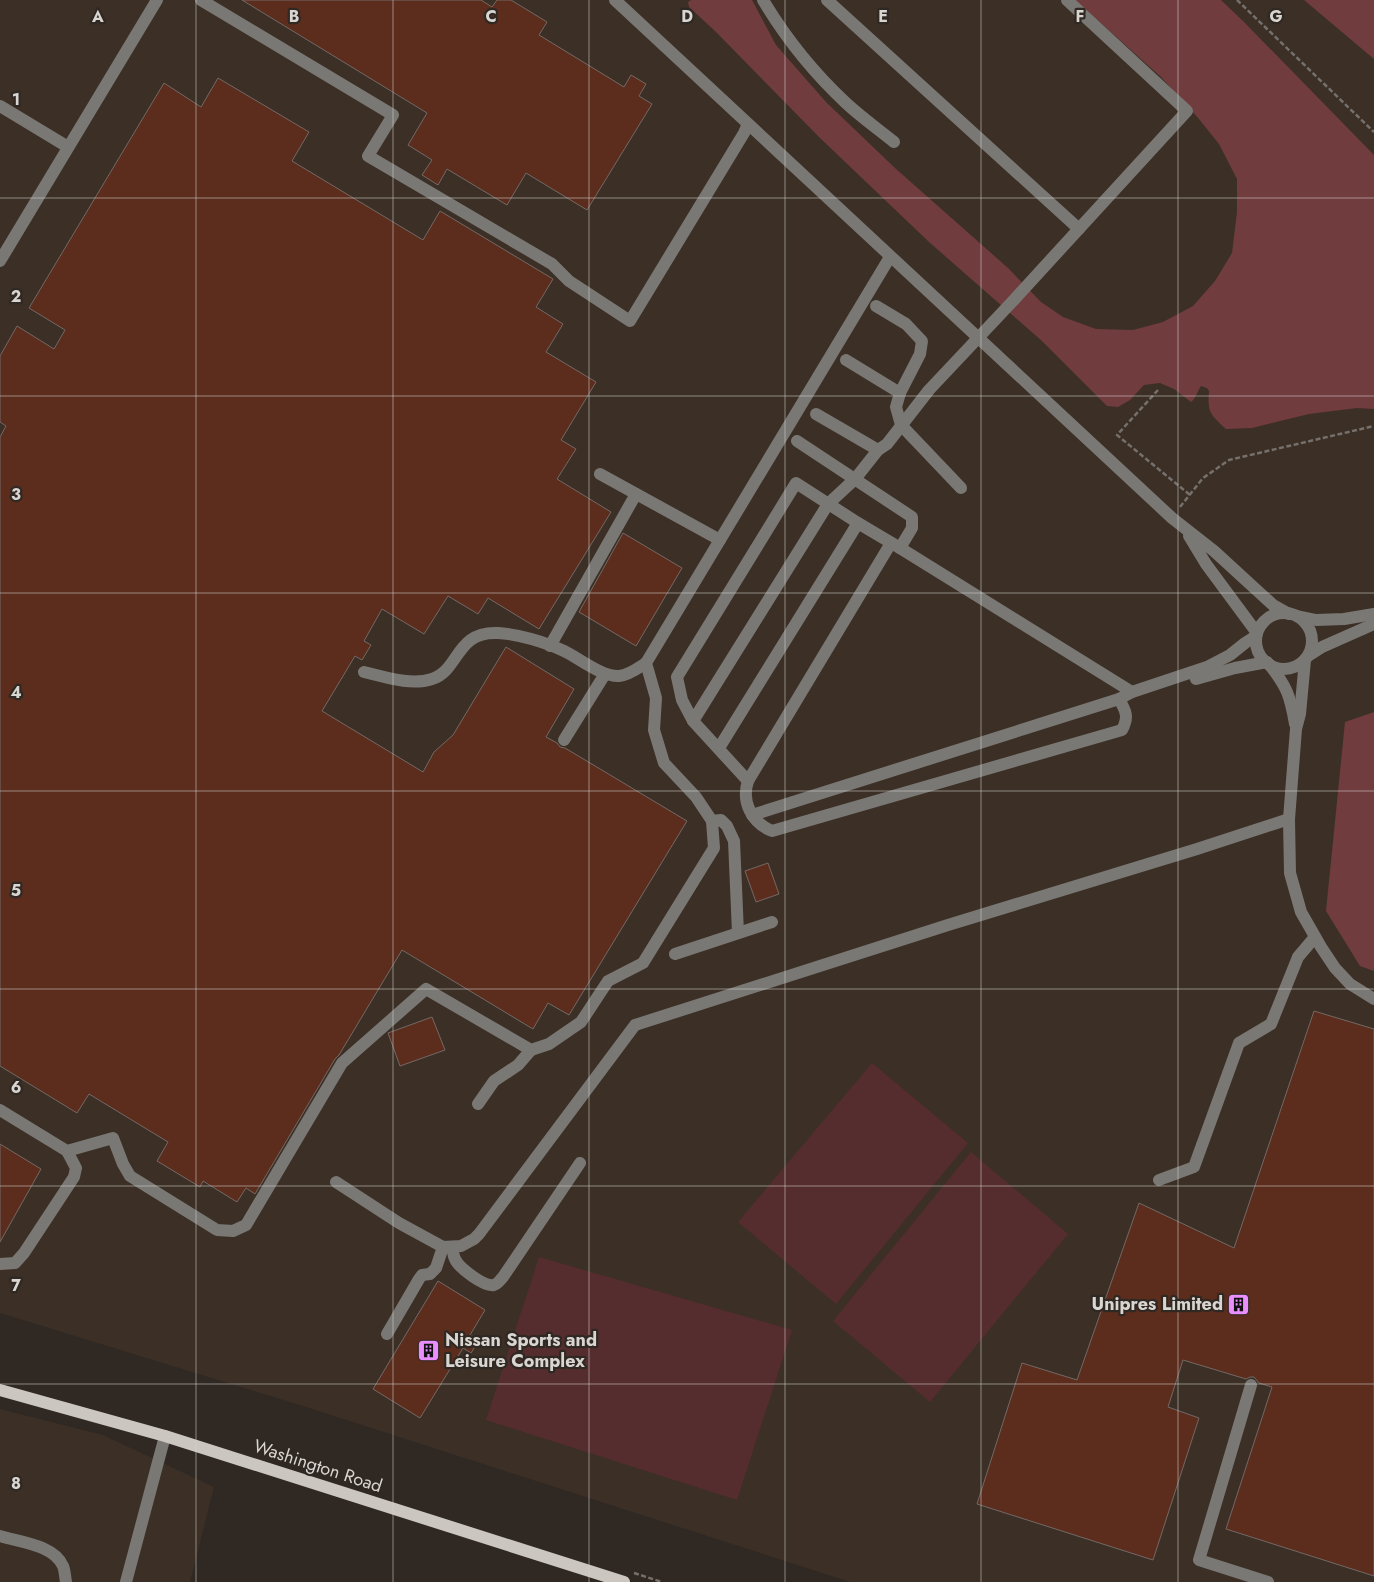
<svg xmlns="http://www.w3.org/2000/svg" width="1374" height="1582" font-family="Jost,sans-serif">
<rect width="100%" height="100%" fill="#2f2823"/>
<g fill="#3b2f26">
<polygon points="0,0 1374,0 1374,1582 850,1582 306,1407 0,1313"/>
<polygon points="0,1409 103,1435 214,1487 190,1582 0,1582"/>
</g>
<g fill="#562d2e">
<polygon points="872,1063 968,1143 836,1304 738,1222"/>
<polygon points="971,1152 1068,1234 930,1402 833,1321"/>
<polygon points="539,1257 792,1330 737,1500 486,1420"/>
</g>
<g fill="#713c3e">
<path d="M691,0H752L776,45L826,102L895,168L1008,268L1041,302L1063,317L1096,329L1133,330L1163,322L1193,306L1215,281L1232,253L1237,212V179L1219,144L1199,119L1161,77L1075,0H1221L1243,21L1374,155V409L1357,408L1309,414L1252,428L1226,429C1211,415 1207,413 1209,391L1207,388L1201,386C1197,392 1196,398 1191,402L1174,389L1160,383L1144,385L1130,400L1118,407L1107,406L1042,341L929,242L820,138L715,31L689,7L688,2Z"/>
<polygon points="1304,0 1374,0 1374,59"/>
<polygon points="1374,712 1374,971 1360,966 1326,911 1345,722"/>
</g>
<g fill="#5c2d1d" stroke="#736966">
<polygon points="242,0 481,0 492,7 497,0 511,0 547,22 539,35 624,87 631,75 646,84 639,96 652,104 587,210 526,173 507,205 447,169 438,185 422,175 432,160 408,145 427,113"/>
<polygon points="218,78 309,132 292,161 423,240 440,211 553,279 536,307 563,324 546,352 596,382 561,440 576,449 557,479 611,512 539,629 488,598 478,614 448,596 424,634 382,609 364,641 371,645 362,660 355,656 322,711 423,772 434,752 453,735 506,647 574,689 546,737 557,743 560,747 565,748 687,821 569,1015 548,1003 533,1029 402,950 339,1055 335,1059 255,1194 246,1188 237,1202 203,1181 200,1187 157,1161 168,1142 89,1094 77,1113 0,1066 0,437 6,426 0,422 0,356 17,326 54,349 65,330 29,308 164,83 201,107"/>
<polygon points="623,533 682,568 636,646 579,612"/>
<polygon points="768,863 779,894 756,902 745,871"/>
<polygon points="1314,1011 1374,1029 1374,1576 1226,1529 1272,1387 1259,1383 1254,1377 1250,1377 1246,1379 1183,1360 1168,1407 1199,1418 1153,1560 977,1504 1022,1363 1077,1380 1139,1203 1234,1248"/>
<polygon points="432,1017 445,1050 400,1066 388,1033"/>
<polygon points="0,1144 41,1169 0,1242"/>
<polygon points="438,1281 485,1310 470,1335 479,1340 471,1353 463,1348 420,1418 373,1389"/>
</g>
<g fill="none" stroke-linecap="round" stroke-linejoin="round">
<g stroke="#76706c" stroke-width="2.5" stroke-dasharray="5 2.5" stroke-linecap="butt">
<polyline points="1237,0 1374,132"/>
<polyline points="1158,390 1117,435 1190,495"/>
<polyline points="1180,507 1203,478 1229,460 1374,426"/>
<polyline points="634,1573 662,1582"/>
</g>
<g stroke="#7a7874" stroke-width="12">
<polyline points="201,0 393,115 368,156 552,264 569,281 630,321 744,133 748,124"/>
<polyline points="615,0 1172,518 1214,551 1273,605 1289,614"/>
<path d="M763,0C785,37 814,73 846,103C861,117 878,129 894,142"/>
<polyline points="827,0 1079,229"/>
<polyline points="0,106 68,147"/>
<polyline points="0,261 157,0"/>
<polyline points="876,306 906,324 922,341 920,354 900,393 896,407 901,425 961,488"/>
<polyline points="846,360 900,393"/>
<polyline points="816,414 878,450"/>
<polyline points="797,441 912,517 912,528 900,548"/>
<polyline points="600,474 720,540"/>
<polyline points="1189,536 1206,564 1257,633"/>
<path d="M891,543L748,781C741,802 752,823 772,831L1122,730C1129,717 1126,711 1119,699"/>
<circle cx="1284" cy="641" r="28"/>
<polyline points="1297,616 1316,620 1344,619 1374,614"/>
<polyline points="550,646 636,494"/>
<polyline points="1308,656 1322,647 1374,624"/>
<polyline points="1305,660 1300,714 1296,729 1289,819 1290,873 1301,912 1321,947 1335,968 1350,984 1374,999"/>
<path d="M1269,664C1287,687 1290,695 1295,724"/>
<path d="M364,672C385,677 411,686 432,679C460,670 455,631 498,633C518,634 545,642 564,651C579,658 602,677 619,676C629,675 638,668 646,663"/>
<polyline points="1196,679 1235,668 1267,662"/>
<polyline points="693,721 828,504 855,479 878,450 887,444 929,390 1011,303 1187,111 1067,0"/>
<polyline points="564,740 605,674"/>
<polyline points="719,748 858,523"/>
<polyline points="748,781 693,721 682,700 677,677 796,483 858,523 900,548 1132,692"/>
<polyline points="752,815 1119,699 1132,692 1207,667 1230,655 1245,643 1256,636"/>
<polyline points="712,821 721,820 727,826 734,841 738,933"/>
<polyline points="675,954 772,922"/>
<polyline points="478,1104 494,1081 518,1065 531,1050"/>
<polyline points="0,1110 67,1151 113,1138 123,1164 130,1176 217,1230 233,1231 246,1225 342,1063 426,989 531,1050 549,1044 581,1022 608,981 643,963 714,848 712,821 696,797 664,763 654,730 656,698 646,663 890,257"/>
<polyline points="1159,1180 1194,1167 1239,1043 1271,1024 1298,957 1315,937"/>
<polyline points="336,1182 399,1223 443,1247 461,1246 474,1239 479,1234 635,1025 948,925 1197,849 1289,819"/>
<path d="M452,1247C453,1251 453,1255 455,1259C459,1268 484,1287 494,1285C498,1284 500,1280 503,1277L580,1163"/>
<polyline points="0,1264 15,1263 24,1253 74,1177 76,1168 67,1151"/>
<polyline points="387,1334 419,1279 422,1275 430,1274 436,1268 443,1247"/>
<polyline points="1251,1385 1199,1560 1268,1582"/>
<path d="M0,1536C20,1542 54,1545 63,1566C65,1571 65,1577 66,1582"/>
<polyline points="126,1582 165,1436"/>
</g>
<polyline stroke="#cbc6bf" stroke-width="12" points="0,1390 165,1436 624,1582"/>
</g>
<path fill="none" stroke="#d9d5d1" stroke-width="1" stroke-opacity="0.55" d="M196,0V1582M393,0V1582M589,0V1582M785,0V1582M981,0V1582M1178,0V1582M0,198H1374M0,396H1374M0,593H1374M0,791H1374M0,989H1374M0,1186H1374M0,1384H1374"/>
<defs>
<symbol id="building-square" viewBox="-11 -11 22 22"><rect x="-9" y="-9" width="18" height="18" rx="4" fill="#ea8dfd" stroke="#2f2823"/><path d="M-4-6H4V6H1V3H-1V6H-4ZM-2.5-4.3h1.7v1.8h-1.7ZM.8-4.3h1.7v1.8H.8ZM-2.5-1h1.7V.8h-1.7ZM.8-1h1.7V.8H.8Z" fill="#111"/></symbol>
</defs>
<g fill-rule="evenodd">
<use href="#building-square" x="1226" y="1292" width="25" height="25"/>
<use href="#building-square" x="416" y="1338" width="25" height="25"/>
</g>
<g text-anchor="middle" stroke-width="4.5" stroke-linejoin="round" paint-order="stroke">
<g font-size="18" font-weight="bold" fill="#d9d5d1" stroke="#2f2823" text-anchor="end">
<text x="1223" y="1310">Unipres Limited</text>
<text x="445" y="1346" text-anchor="start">Nissan Sports and<tspan x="445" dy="21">Leisure Complex</tspan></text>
</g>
<g font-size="18" fill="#d9d5d1" stroke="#2f2823">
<text transform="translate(318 1466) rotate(18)" y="6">Washington Road</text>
</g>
</g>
<g font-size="16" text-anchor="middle" font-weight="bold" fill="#d9d5d1" stroke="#2f2823" stroke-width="4.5" stroke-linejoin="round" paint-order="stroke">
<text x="98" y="22">A</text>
<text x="294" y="22">B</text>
<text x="491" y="22">C</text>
<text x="687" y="22">D</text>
<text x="883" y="22">E</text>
<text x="1080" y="22">F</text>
<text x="1276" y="22">G</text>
<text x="16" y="105">1</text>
<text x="16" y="302">2</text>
<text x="16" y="500">3</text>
<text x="16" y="698">4</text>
<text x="16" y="896">5</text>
<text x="16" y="1093">6</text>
<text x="16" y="1291">7</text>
<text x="16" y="1489">8</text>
</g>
</svg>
